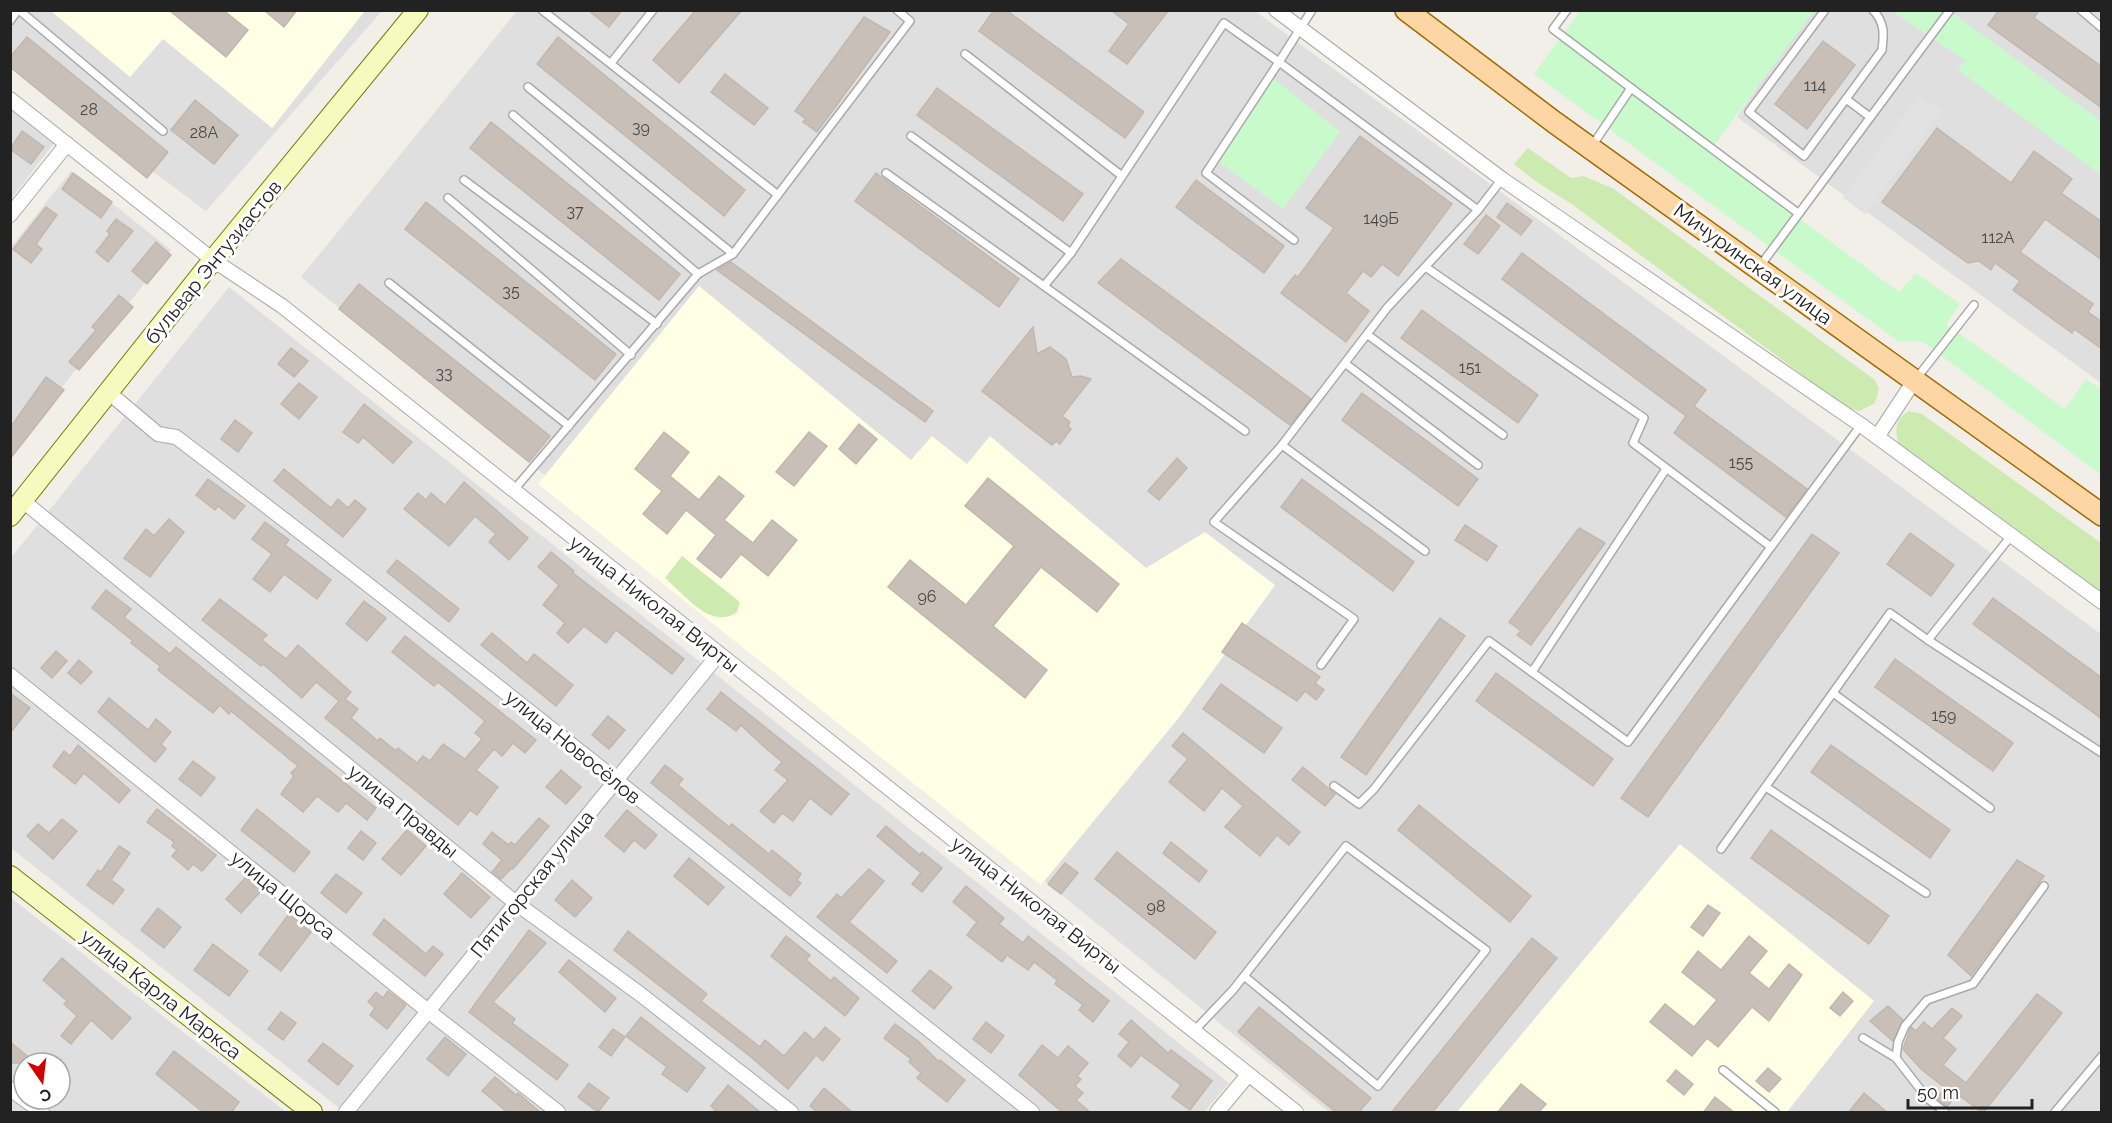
<svg xmlns="http://www.w3.org/2000/svg" width="2112" height="1123" font-family="Raleway,sans-serif">
<rect width="100%" height="100%" fill="#f2efe9"/>
<g fill="#e0dfdf" fill-rule="evenodd">
<polygon points="10,11 382,11 206,211 11,66"/>
<polygon points="517,11 1255,11 2101,634 2101,1112 1329,1112 301,277"/>
<polygon points="1809,11 2101,11 2101,383 1737,117"/>
<polygon points="11,109 54,143 11,199"/>
<polygon points="71,171 171,250 11,451 11,247"/>
<polygon points="229,287 1229,1083 1204,1112 344,1112 11,848 10,559"/>
<path d="M11,898L286,1112H11ZM24,1063H60V1099H24Z"/>
</g>
<g fill="#ffffe5">
<polygon points="51,11 365,11 272,128 163,39 130,77"/>
<polygon points="699,286 911,460 932,436 967,464 990,436 1146,568 1205,532 1275,585 1177,720 1041,885 538,484"/>
<polygon points="1680,844 1874,1001 1787,1112 1457,1112"/>
</g>
<g fill="#cdebb0">
<polygon points="1528,148 1571,178 1584,176 1614,189 1875,380 1879,389 1875,403 1860,411 1847,408 1573,205 1538,183 1514,164"/>
<path d="M1909,411L1922,414L2101,543V592L1900,447C1894,433 1894,419 1909,411Z"/>
<path d="M682,556L740,602L737,612C711,631 684,594 665,578Z"/>
</g>
<g fill="#c8facc">
<polygon points="1580,11 1814,11 1709,152 1899,292 1916,273 1960,304 1946,324 2065,409 2086,379 2101,389 2101,475 1923,342 1898,341 1534,74"/>
<polygon points="1892,11 1950,11 2101,121 2101,175 1958,70 1965,60"/>
<polygon points="1272,77 1340,132 1283,209 1218,161"/>
</g>
<polygon fill="#e2e2e2" points="1920,95 1942,111 1865,214 1843,198"/>
<g fill="#c7bfb8" stroke="#c4b6ab" stroke-width="1.5">
<polygon points="169,10 223,10 248,30 226,57"/>
<polygon points="264,10 297,10 284,27"/>
<polygon points="588,10 622,10 609,27"/>
<polygon points="696,10 742,10 679,83 653,60"/>
<polygon points="994,10 1006,10 1144,112 1125,138 979,31"/>
<polygon points="1111,10 1169,10 1127,64 1109,51 1129,24"/>
<polygon points="1999,10 2039,10 2034,18 2102,67 2102,108 1988,25"/>
<polygon points="864,17 890,32 817,132 803,122 806,119 795,111"/>
<polygon points="27,37 168,152 147,178 10,67 10,57"/>
<polygon points="558,37 745,190 724,216 537,64"/>
<polygon points="1823,41 1855,65 1807,129 1775,104"/>
<polygon points="725,74 768,108 754,125 711,92"/>
<polygon points="937,88 1083,194 1063,221 917,115"/>
<polygon points="195,100 238,135 214,164 171,130"/>
<polygon points="491,122 680,274 659,300 470,148"/>
<polygon points="1937,128 2011,183 2034,151 2072,179 2061,193 2102,222 2102,260 2045,219 2020,252 2093,304 2088,312 2102,322 2102,349 2074,329 2072,333 2013,290 2020,281 1995,263 1991,270 1979,261 1968,263 1882,202"/>
<polygon points="22,131 44,147 31,164 10,149"/>
<polygon points="1360,136 1452,204 1398,276 1382,264 1371,277 1363,271 1346,293 1369,311 1346,342 1281,293 1295,275 1298,277 1334,228 1306,208"/>
<polygon points="73,173 112,202 101,218 62,189"/>
<polygon points="876,173 1019,279 999,307 855,201"/>
<polygon points="1196,180 1284,246 1264,273 1176,207"/>
<polygon points="426,202 616,354 595,380 405,229"/>
<polygon points="1507,203 1532,221 1521,235 1497,217"/>
<polygon points="46,207 57,215 36,244 42,249 31,263 13,249"/>
<polygon points="1486,215 1500,226 1478,254 1464,244"/>
<polygon points="116,219 133,231 108,262 96,252 110,234 107,231"/>
<polygon points="156,242 171,255 147,284 132,271"/>
<polygon points="1522,253 1706,390 1694,406 1807,489 1786,517 1674,433 1686,416 1502,279"/>
<polygon points="1121,259 1311,399 1290,425 1098,283"/>
<polygon points="731,262 933,411 925,422 717,270"/>
<polygon points="359,284 550,436 529,462 339,309"/>
<polygon points="119,295 133,307 79,370 69,362 96,330 92,327"/>
<polygon points="1422,310 1538,395 1518,423 1401,338"/>
<polygon points="1033,327 1037,354 1050,347 1066,359 1072,377 1081,376 1091,379 1062,416 1070,422 1068,426 1071,429 1060,444 1056,441 1052,445 982,391"/>
<polygon points="291,348 308,361 294,377 278,364"/>
<polygon points="46,377 64,390 10,459 10,428"/>
<polygon points="299,383 317,397 299,419 281,404"/>
<polygon points="1362,393 1478,479 1458,506 1342,420"/>
<polygon points="364,404 412,442 393,463 363,437 358,443 343,432"/>
<polygon points="235,420 252,433 238,452 221,439"/>
<polygon points="859,424 877,439 856,464 839,449"/>
<polygon points="664,432 689,452 670,476 699,500 719,476 744,496 724,520 753,543 772,520 797,540 768,576 741,554 721,578 697,559 716,535 686,510 667,534 643,514 662,491 635,469"/>
<polygon points="809,432 827,446 794,486 776,472"/>
<polygon points="1177,458 1187,468 1159,500 1148,491"/>
<polygon points="284,469 331,508 338,499 348,508 355,500 366,509 343,537 274,481"/>
<polygon points="988,478 1119,584 1097,612 1041,567 993,626 1047,670 1025,698 888,587 910,560 966,605 1014,546 965,506"/>
<polygon points="208,479 245,506 234,519 218,506 215,510 196,495"/>
<polygon points="1302,479 1414,562 1393,591 1281,507"/>
<polygon points="464,482 528,538 509,560 489,542 496,534 475,516 449,546 404,509 418,493 426,500 431,493 445,505"/>
<polygon points="169,519 184,532 150,577 124,558 146,529 154,536"/>
<polygon points="265,522 289,540 285,545 331,580 317,599 284,574 270,592 253,579 272,554 252,539"/>
<polygon points="1465,525 1497,546 1487,561 1455,540"/>
<polygon points="1579,528 1605,543 1531,645 1517,635 1521,631 1509,622"/>
<polygon points="1910,533 1954,565 1931,596 1887,564"/>
<polygon points="1812,534 1839,553 1648,817 1621,798"/>
<polygon points="551,552 574,571 573,573 684,659 672,674 616,630 606,643 584,626 568,643 557,633 565,623 543,605 559,585 538,567"/>
<polygon points="397,560 459,609 449,622 387,572"/>
<polygon points="106,590 131,609 124,617 170,654 176,647 376,808 367,820 346,803 338,812 317,796 303,812 281,794 294,776 291,773 298,766 231,711 229,714 220,705 213,713 158,670 160,666 131,643 133,641 92,608"/>
<polygon points="1993,598 2102,678 2102,719 1973,624"/>
<polygon points="220,599 267,635 262,640 286,659 298,645 351,692 345,699 358,709 351,718 378,741 380,738 396,751 398,748 417,763 423,756 430,761 443,744 465,759 482,739 475,733 485,721 438,682 434,686 392,652 405,636 536,740 525,753 513,743 502,756 494,749 476,770 498,787 477,815 470,810 458,825 325,718 339,701 316,682 302,698 263,664 261,666 202,620"/>
<polygon points="364,601 386,618 367,641 346,624"/>
<polygon points="1440,618 1465,636 1366,775 1341,757"/>
<polygon points="1242,623 1320,677 1315,683 1324,690 1316,700 1305,691 1297,701 1222,652"/>
<polygon points="492,633 527,663 534,654 573,685 556,706 481,645"/>
<polygon points="56,651 67,661 52,678 41,668"/>
<polygon points="1895,659 2013,743 1993,771 1875,687"/>
<polygon points="79,660 92,672 81,684 68,673"/>
<polygon points="1496,673 1613,759 1593,786 1476,701"/>
<polygon points="1221,684 1282,728 1264,753 1203,709"/>
<polygon points="721,692 849,794 831,815 810,798 793,821 782,813 774,823 760,811 788,780 775,770 782,762 761,744 741,725 736,731 707,709"/>
<polygon points="10,693 30,708 10,733"/>
<polygon points="109,698 148,730 156,719 171,732 161,744 166,749 155,762 98,712"/>
<polygon points="608,716 625,730 609,749 592,735"/>
<polygon points="1183,733 1300,832 1289,845 1277,835 1260,856 1225,827 1243,806 1222,788 1204,811 1169,782 1188,759 1172,746"/>
<polygon points="78,745 130,790 119,803 84,773 75,784 53,766 64,751 70,756"/>
<polygon points="1831,745 1950,830 1930,858 1811,772"/>
<polygon points="193,761 215,778 201,796 179,779"/>
<polygon points="665,765 683,779 678,785 729,827 732,824 769,854 772,850 801,874 797,880 801,883 790,896 651,783"/>
<polygon points="1303,767 1335,794 1325,806 1292,780"/>
<polygon points="561,770 581,787 566,804 546,787"/>
<polygon points="1419,805 1531,896 1510,922 1398,830"/>
<polygon points="157,809 216,855 202,871 193,864 188,870 172,856 177,850 172,846 174,842 147,822"/>
<polygon points="257,809 310,852 294,872 241,830"/>
<polygon points="627,810 657,835 645,849 634,840 624,852 605,836"/>
<polygon points="539,818 549,826 513,869 512,868 501,879 492,872 502,860 483,844 492,832 509,845 511,842 515,845"/>
<polygon points="62,819 77,831 53,859 27,836 38,824 49,833"/>
<polygon points="886,826 920,855 922,852 942,868 922,892 912,884 921,873 877,836"/>
<polygon points="407,830 426,846 401,875 382,859"/>
<polygon points="1771,830 1889,916 1869,944 1751,858"/>
<polygon points="361,831 376,843 363,860 348,848"/>
<polygon points="1171,842 1207,871 1199,882 1163,853"/>
<polygon points="119,846 130,853 111,880 124,890 113,904 87,885 98,870 101,872"/>
<polygon points="1117,852 1216,932 1195,959 1095,879"/>
<polygon points="689,858 724,887 708,905 674,876"/>
<polygon points="2017,860 2044,876 1971,976 1948,955"/>
<polygon points="1065,863 1078,873 1061,894 1048,884"/>
<polygon points="869,869 884,881 849,922 897,961 887,973 817,917 837,894 841,898"/>
<polygon points="462,873 490,897 471,918 444,894"/>
<polygon points="336,874 362,893 346,913 321,893"/>
<polygon points="246,877 261,891 241,913 226,899"/>
<polygon points="572,880 592,898 575,917 555,900"/>
<polygon points="966,886 1004,918 999,924 1023,943 1028,936 1109,1001 1093,1022 1079,1010 1083,1005 1055,984 1057,980 1034,962 1028,970 1007,955 1002,962 967,935 977,922 953,902"/>
<polygon points="1708,905 1720,913 1703,936 1691,927"/>
<polygon points="158,908 181,927 164,948 141,930"/>
<polygon points="289,914 311,932 281,971 259,954"/>
<polygon points="384,919 426,954 433,946 443,954 425,976 373,934"/>
<polygon points="529,930 546,943 493,1002 515,1019 512,1023 568,1065 557,1080 469,1012"/>
<polygon points="628,931 707,994 701,1001 760,1047 765,1040 784,1056 805,1032 814,1040 825,1027 840,1039 823,1061 816,1055 788,1089 751,1057 614,950"/>
<polygon points="786,936 810,955 806,960 831,981 834,977 859,998 845,1016 771,956"/>
<polygon points="1749,936 1767,951 1749,973 1769,989 1789,964 1802,975 1769,1021 1752,1007 1718,1047 1707,1038 1692,1056 1650,1022 1665,1004 1694,1027 1717,1000 1682,972 1698,951 1721,970"/>
<polygon points="1532,938 1557,958 1432,1113 1391,1113"/>
<polygon points="213,944 248,971 229,996 194,970"/>
<polygon points="62,958 131,1018 112,1039 91,1020 71,1044 61,1036 77,1016 64,1004 67,1001 43,980"/>
<polygon points="569,960 616,998 605,1012 559,972"/>
<polygon points="930,970 952,987 934,1009 912,991"/>
<polygon points="388,991 406,1005 387,1029 370,1015 375,1008 368,1002 376,992 383,998"/>
<polygon points="1843,992 1853,1001 1840,1016 1830,1008"/>
<polygon points="2037,994 2062,1013 1983,1113 1957,1094 1947,1107 1937,1098 1945,1088 1921,1069 1903,1049 1911,1027 1916,1031 1924,1022 1932,1029 1952,1008 1962,1016 1943,1038 1956,1049 1943,1065 1966,1083"/>
<polygon points="1888,1006 1903,1020 1893,1041 1870,1021"/>
<polygon points="1259,1007 1371,1098 1358,1113 1337,1113 1238,1032"/>
<polygon points="281,1012 296,1023 283,1040 268,1029"/>
<polygon points="641,1017 705,1068 687,1092 662,1074 667,1067 626,1036"/>
<polygon points="1131,1020 1168,1053 1171,1050 1212,1081 1190,1110 1172,1097 1181,1085 1141,1055 1131,1067 1118,1056 1129,1042 1119,1034"/>
<polygon points="986,1022 1004,1036 991,1053 973,1039"/>
<polygon points="895,1024 918,1041 939,1062 940,1060 965,1080 947,1102 917,1078 921,1073 909,1062 911,1059 884,1038"/>
<polygon points="613,1029 625,1037 611,1056 599,1047"/>
<polygon points="445,1037 466,1054 448,1076 427,1059"/>
<polygon points="10,1042 36,1063 10,1063"/>
<polygon points="323,1043 353,1066 338,1085 308,1061"/>
<polygon points="1042,1045 1058,1058 1068,1046 1088,1063 1077,1076 1081,1079 1075,1086 1083,1093 1076,1100 1091,1113 1063,1113 1019,1075"/>
<polygon points="174,1051 239,1102 231,1113 204,1113 156,1074"/>
<polygon points="1768,1068 1781,1079 1769,1092 1756,1081"/>
<polygon points="1676,1070 1693,1084 1684,1095 1667,1081"/>
<polygon points="495,1077 516,1095 518,1093 541,1113 508,1113 494,1101 482,1091"/>
<polygon points="589,1083 609,1098 598,1112 578,1097"/>
<polygon points="1521,1084 1546,1104 1538,1113 1497,1113"/>
<polygon points="728,1085 761,1113 718,1113 711,1106"/>
<polygon points="824,1088 853,1113 818,1113 810,1106"/>
<polygon points="1864,1093 1888,1113 1848,1113"/>
<polygon points="1715,1097 1735,1113 1703,1113"/>
</g>
<g fill="none" stroke-linecap="round" stroke-linejoin="round">
<defs>
<g id="service">
<polyline points="19,10 163,131"/>
<polyline points="542,10 778,195"/>
<polyline points="1312,10 1279,62 1478,210 1502,179"/>
<polyline points="1567,10 1553,29 1631,88 1592,146"/>
<path d="M1825,10L1749,112L1804,156L1882,50C1884,34 1885,23 1873,10"/>
<polyline points="2081,10 2102,28"/>
<polyline points="10,21 18,10"/>
<polyline points="965,54 1122,176"/>
<polyline points="611,63 653,10"/>
<polyline points="528,87 733,254"/>
<polyline points="1631,88 1798,213"/>
<polyline points="1846,99 1870,117"/>
<polyline points="513,115 698,274"/>
<polyline points="911,136 1071,253"/>
<polyline points="886,173 1044,286"/>
<polyline points="464,180 657,324"/>
<polyline points="448,198 631,355"/>
<polyline points="1760,266 1950,10"/>
<polyline points="389,283 569,426"/>
<polyline points="1368,335 1503,435"/>
<polyline points="1346,364 1478,465"/>
<polyline points="1916,379 1974,305"/>
<polyline points="1245,431 1044,286 1071,253 1224,23 1279,62 1206,173 1294,240"/>
<polyline points="1282,445 1425,551"/>
<polyline points="513,491 698,274 733,254 910,21 897,10"/>
<polyline points="2011,536 1928,640 2102,753"/>
<polyline points="1771,547 1861,425"/>
<polyline points="1321,665 1354,619 1214,522 1282,445 1387,308 1478,210"/>
<polyline points="1532,672 1666,469"/>
<polyline points="1833,693 1990,808"/>
<polyline points="1334,786 1359,804 1374,789 1489,641 1628,742 1771,547 1633,443 1644,418 1427,268"/>
<polyline points="1766,787 1926,893"/>
<polyline points="1721,849 1890,613 1928,640"/>
<polyline points="1194,1031 1233,990 1346,846 1486,950 1378,1086 1244,976"/>
<polyline points="1863,1038 1896,1058 1927,1098 1945,1112"/>
<polyline points="1896,1058 1898,1042 1905,1026 1927,1000 1973,984 2044,886"/>
<polyline points="1723,1070 1775,1112"/>
<polyline points="2055,1112 2102,1056"/>
</g>
<g id="minor">
<polyline points="1276,10 1502,179 1861,425 2102,602"/>
<polyline points="10,99 213,260 282,306 1296,1112"/>
<polyline points="10,215 67,144"/>
<path d="M108,392L158,434L176,437C466,657 748,886 1032,1112"/>
<polyline points="1877,437 1914,381"/>
<polyline points="23,501 516,903 640,994 791,1112"/>
<polyline points="10,675 428,1011 558,1112"/>
<polyline points="10,1089 42,1112"/>
<polyline points="346,1112 718,655"/>
<polyline points="1217,1112 1248,1075"/>
</g>
<g id="secondary">
<polyline points="10,516 213,260 418,10"/>
<polyline points="10,876 312,1112"/>
</g>
<polyline id="primary" points="1406,10 1554,122 2102,515"/>
</defs>
<use href="#service" stroke="#a9a9a9" stroke-width="10"/>
<use href="#minor" stroke="#a9a9a9" stroke-width="16"/>
<use href="#secondary" stroke="#707d05" stroke-width="22"/>
<use href="#primary" stroke="#a06b00" stroke-width="24"/>
<use href="#service" stroke="#fff" stroke-width="7"/>
<use href="#minor" stroke="#fff" stroke-width="14"/>
<use href="#secondary" stroke="#f7fabf" stroke-width="20"/>
<use href="#primary" stroke="#fcd6a4" stroke-width="21"/>
</g>
<g text-anchor="middle" stroke-width="6" stroke-linejoin="round" paint-order="stroke">
<g font-size="16" fill="#4b4948">
<text x="1815" y="91">114</text>
<text x="89" y="115">28</text>
<text x="641" y="133">39</text>
<text x="204" y="138">28А</text>
<text x="575" y="217">37</text>
<text x="1381" y="224">149Б</text>
<text x="1998" y="243">112А</text>
<text x="511" y="297">35</text>
<text x="1470" y="373">151</text>
<text x="444" y="379">33</text>
<text x="1741" y="468">155</text>
<text x="927" y="602">96</text>
<text x="1944" y="721">159</text>
<text x="1156" y="912">98</text>
</g>
<g font-size="20" fill="#222" stroke="#fff">
<text transform="translate(213 262) rotate(-51)" y="7">бульвар Энтузиастов</text>
<text transform="translate(1753 264) rotate(36)" y="7">Мичуринская улица</text>
<text transform="translate(654 604) rotate(38)" y="7">улица Николая Вирты</text>
<text transform="translate(573 747) rotate(39)" y="7">улица Новосёлов</text>
<text transform="translate(403 811) rotate(39)" y="7">улица Правды</text>
<text transform="translate(532 884) rotate(-51)" y="7">Пятигорская улица</text>
<text transform="translate(283 895) rotate(39)" y="7">улица Щорса</text>
<text transform="translate(1036 905) rotate(38)" y="7">улица Николая Вирты</text>
<text transform="translate(161 994) rotate(38)" y="7">улица Карла Маркса</text>
</g>
</g>
<rect width="2112" height="1123" fill="none" stroke="#222222" stroke-width="24"/>
<g transform="translate(42 1081) rotate(166)"><circle r="28" fill="#ffffff" stroke="#a7a7a7" stroke-width="1.5"/>
<path d="M0-4.5L10 22L0 15L-10 22Z" fill="#d40000"/>
<text y="-9" font-size="16" font-weight="bold" text-anchor="middle" fill="#222222">С</text>
</g>
<path d="M1908 1099v9h124v-9" fill="none" stroke="#222222" stroke-width="3"/>
<text x="1917" y="1099" font-size="18" fill="#222222" stroke="#ffffff" stroke-width="4.5" paint-order="stroke">50 m</text>
</svg>
